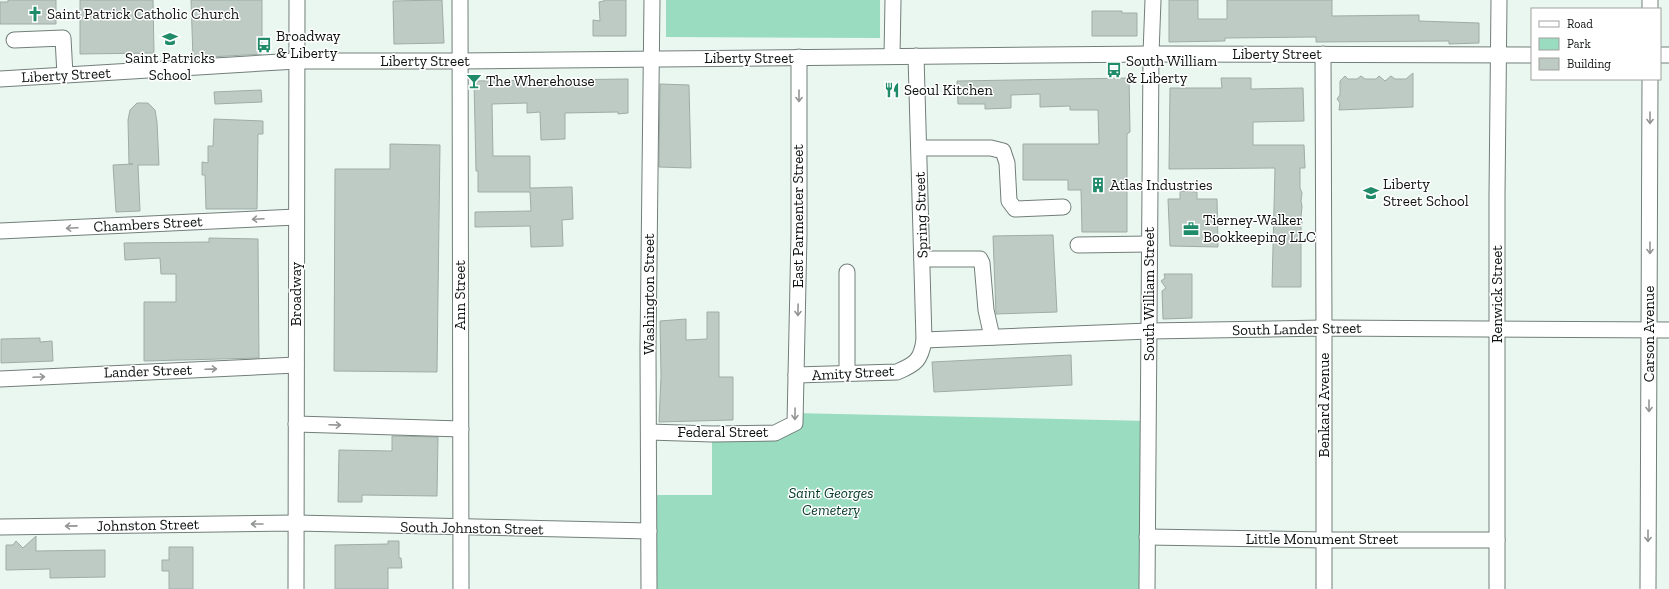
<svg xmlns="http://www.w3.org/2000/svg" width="1669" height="589" font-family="'Zilla Slab',serif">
<rect width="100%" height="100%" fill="#eaf7f1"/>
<g fill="#99dcc0">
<polygon points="666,0 880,0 880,38 666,37"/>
<polygon points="793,413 1148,421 1147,589 649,589 649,495 712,495 712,434 775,433"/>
</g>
<g fill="#becbc5" stroke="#9faba6">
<polygon points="8,0 56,0 56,24 0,24 0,2 8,2"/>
<polygon points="80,0 153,0 154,53 80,54"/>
<polygon points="191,0 262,0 262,54 193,58"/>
<polygon points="442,0 444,43 394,44 393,1"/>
<polygon points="604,0 626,0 626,36 593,36 593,20 600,21 599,2 604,1"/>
<polygon points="1169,0 1198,0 1198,19 1227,19 1227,0 1332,0 1332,16 1419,15 1419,21 1479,23 1479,43 1449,44 1449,41 1316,42 1316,37 1225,38 1225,41 1169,42"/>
<polygon points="1092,11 1122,11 1122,13 1137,13 1137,36 1092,36"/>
<polygon points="1413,73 1413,107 1339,110 1340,103 1337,99 1340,95 1340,81 1345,76 1348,79 1357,79 1361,76 1365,79 1376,79 1379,76 1385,81 1391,76 1395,79 1406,79"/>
<polygon points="1129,78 1130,132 1127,134 1127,232 1082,232 1081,190 1068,190 1068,180 1023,180 1023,144 1099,144 1098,110 1070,110 1070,106 1040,107 1040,94 1011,95 1011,108 985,109 985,104 958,104 957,81"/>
<polygon points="1221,78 1251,78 1251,89 1303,88 1304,121 1253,122 1253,145 1304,145 1305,168 1300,168 1300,188 1302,193 1301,201 1302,206 1301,217 1302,223 1301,226 1301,287 1272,287 1275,168 1169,169 1170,88 1222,88"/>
<polygon points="628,79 628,113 618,114 618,112 565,113 565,139 541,140 540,112 527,113 527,103 492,104 493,156 530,156 530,188 572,187 573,219 562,220 563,246 531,247 530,226 475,227 475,212 531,211 530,192 478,192 478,171 476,171 474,81"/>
<polygon points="660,84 689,85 691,168 659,167"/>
<polygon points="261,90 262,102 215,104 214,92"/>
<polygon points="137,103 148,103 155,110 157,122 159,165 138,165 140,211 116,212 113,165 133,164 129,164 128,120 130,110"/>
<polygon points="214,119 263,121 263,134 258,134 257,209 206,209 205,175 202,175 202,162 208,163 208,146 213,146"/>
<polygon points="390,144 440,145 437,372 334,371 335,169 390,169"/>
<polygon points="1180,191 1197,192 1197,199 1217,199 1218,247 1170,246 1168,199 1180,199"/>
<polygon points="1053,235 1057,312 996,314 993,236"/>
<polygon points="209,238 258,239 259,358 144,361 144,302 176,302 176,274 161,274 160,258 125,260 124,243 209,242"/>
<polygon points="1164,274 1192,274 1192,318 1163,319 1162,291 1166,288 1161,281 1165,278"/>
<polygon points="707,312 719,312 719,377 733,377 733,420 659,422 661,376 660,321 686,319 686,340 707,339"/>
<polygon points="40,338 40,342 52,341 53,361 1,363 1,339"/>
<polygon points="1071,355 1072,385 934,392 932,362"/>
<polygon points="392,436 438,437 437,496 362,495 362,502 338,502 339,450 392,451"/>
<polygon points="36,536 36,551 105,550 105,577 50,578 50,569 6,570 6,545 13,545 16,541 23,548"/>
<polygon points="388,541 399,541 399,558 401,558 402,568 388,568 388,589 335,589 335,545 388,544"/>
<polygon points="169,547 193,547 193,589 169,589 169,571 162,571 162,560 169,560"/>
</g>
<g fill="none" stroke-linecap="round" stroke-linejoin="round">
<defs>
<g id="minor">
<polyline points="460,0 461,589"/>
<polyline points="1650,9 1650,0"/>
<polyline points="14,40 63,38 65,75"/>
<polyline points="1323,54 1324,328 1324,589"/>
<polyline points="1660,55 1669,55"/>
<polyline points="892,56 893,0"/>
<polyline points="0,79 297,61 460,61 1151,54 1532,55"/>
<polyline points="919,148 991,148 1003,151 1007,163 1009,201 1015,209 1063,207"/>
<polyline points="0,231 296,217"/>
<polyline points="1078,245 1149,244"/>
<polyline points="922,259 980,259 982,263 986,310 992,337"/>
<polyline points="847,272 847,374"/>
<polyline points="924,340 1149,331 1324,328 1669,330"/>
<path d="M796,375L897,372C916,364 921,360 924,340L916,56"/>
<polyline points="0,379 296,365"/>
<polyline points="296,424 461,429"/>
<polyline points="649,432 712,434 775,433 795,423 799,235 799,57"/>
<polyline points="0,527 296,523 649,531"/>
<polyline points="1147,537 1324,540 1497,540"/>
<polyline points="296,589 297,0"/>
<polyline points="649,589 648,349 652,0"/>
<polyline points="1147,589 1151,54 1153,0"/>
<polyline points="1497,589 1497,195 1499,0"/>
<polyline points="1648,589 1650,79"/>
</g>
</defs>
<use href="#minor" stroke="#727e79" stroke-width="17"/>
<use href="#minor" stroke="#fff" stroke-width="15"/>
</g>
<defs><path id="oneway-shaft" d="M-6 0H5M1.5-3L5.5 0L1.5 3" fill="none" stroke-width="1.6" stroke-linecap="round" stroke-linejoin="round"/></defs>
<g stroke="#939594">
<use href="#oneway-shaft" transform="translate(799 96) rotate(90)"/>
<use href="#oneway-shaft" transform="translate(1650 118) rotate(90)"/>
<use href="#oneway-shaft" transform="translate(258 219) rotate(177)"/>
<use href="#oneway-shaft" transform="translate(72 228) rotate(177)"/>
<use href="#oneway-shaft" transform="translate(1650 248) rotate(90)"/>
<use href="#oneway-shaft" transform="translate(798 310) rotate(91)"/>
<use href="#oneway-shaft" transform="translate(211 369) rotate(-2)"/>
<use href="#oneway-shaft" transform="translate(39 377) rotate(-3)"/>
<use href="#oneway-shaft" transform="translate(1649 406) rotate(90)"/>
<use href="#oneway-shaft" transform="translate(795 414) rotate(91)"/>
<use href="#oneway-shaft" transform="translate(335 425) rotate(2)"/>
<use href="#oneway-shaft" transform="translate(257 524) rotate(180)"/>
<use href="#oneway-shaft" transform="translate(71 526) rotate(179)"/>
<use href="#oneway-shaft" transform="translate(1648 536) rotate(90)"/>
</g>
<defs>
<symbol id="church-bare" viewBox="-9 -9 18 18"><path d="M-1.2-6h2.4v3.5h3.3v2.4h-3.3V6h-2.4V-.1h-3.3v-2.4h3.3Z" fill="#208b69" stroke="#fff" stroke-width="2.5" paint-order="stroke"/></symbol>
<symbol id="school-bare" viewBox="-9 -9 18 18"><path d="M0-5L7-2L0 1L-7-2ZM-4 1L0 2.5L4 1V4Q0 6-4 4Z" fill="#208b69" stroke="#fff" stroke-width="2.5" paint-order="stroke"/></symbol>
<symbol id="bus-bare" viewBox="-9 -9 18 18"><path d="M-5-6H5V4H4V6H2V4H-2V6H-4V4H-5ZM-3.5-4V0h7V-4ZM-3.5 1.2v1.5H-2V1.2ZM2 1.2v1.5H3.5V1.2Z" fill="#208b69" stroke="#fff" stroke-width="2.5" paint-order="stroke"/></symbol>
<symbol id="bar-bare" viewBox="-9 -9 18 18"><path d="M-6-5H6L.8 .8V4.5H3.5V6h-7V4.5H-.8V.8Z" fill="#208b69" stroke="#fff" stroke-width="2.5" paint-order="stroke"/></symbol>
<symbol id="restaurant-bare" viewBox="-9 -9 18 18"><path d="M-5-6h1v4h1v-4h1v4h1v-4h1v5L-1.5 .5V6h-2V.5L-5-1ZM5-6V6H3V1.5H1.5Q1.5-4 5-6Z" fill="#208b69" stroke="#fff" stroke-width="2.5" paint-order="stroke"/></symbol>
<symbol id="building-bare" viewBox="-9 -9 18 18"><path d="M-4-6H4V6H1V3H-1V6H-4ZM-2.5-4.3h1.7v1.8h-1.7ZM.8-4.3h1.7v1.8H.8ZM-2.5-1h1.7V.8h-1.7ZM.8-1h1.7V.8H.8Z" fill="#208b69" stroke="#fff" stroke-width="2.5" paint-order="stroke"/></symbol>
<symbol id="office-bare" viewBox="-9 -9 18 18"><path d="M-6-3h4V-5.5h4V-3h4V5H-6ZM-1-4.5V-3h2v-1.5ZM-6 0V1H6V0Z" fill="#208b69" stroke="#fff" stroke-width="2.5" paint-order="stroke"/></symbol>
</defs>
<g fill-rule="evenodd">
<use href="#church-bare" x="24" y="3" width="22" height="22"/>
<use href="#school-bare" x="159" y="28" width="22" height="22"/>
<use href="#bus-bare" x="253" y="34" width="22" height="22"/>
<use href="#bus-bare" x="1103" y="59" width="22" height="22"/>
<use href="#bar-bare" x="463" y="70" width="22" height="22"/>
<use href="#restaurant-bare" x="881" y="79" width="22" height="22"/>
<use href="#building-bare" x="1087" y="174" width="22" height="22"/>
<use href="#school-bare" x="1360" y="182" width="22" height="22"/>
<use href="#office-bare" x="1180" y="218" width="22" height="22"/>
</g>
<g text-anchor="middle" stroke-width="3" stroke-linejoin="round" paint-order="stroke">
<g font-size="15" fill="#0f1311" stroke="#fff" text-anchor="start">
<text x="47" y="19">Saint Patrick Catholic Church</text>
<text x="276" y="41">Broadway<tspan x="276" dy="17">&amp; Liberty</tspan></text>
<text x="170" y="63" text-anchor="middle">Saint Patricks<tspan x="170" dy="17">School</tspan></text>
<text x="1126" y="66">South William<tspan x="1126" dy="17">&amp; Liberty</tspan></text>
<text x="486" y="86">The Wherehouse</text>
<text x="904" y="95">Seoul Kitchen</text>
<text x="1383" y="189">Liberty<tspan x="1383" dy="17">Street School</tspan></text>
<text x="1110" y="190">Atlas Industries</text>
<text x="1203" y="225">Tierney-Walker<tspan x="1203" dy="17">Bookkeeping LLC</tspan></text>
</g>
<g font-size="15" fill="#0f1311" stroke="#fff">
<text x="1277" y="59">Liberty Street</text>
<text x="749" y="63">Liberty Street</text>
<text x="425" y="66">Liberty Street</text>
<text transform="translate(66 75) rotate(-3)" y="5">Liberty Street</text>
<text transform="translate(921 215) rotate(-92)" y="5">Spring Street</text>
<text transform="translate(798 216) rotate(-90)" y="5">East Parmenter Street</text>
<text transform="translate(148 224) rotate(-3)" y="5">Chambers Street</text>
<text transform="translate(296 294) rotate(-90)" y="5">Broadway</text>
<text transform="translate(649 294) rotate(-90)" y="5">Washington Street</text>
<text transform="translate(1149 294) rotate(-90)" y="5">South William Street</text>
<text transform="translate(1497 294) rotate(-90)" y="5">Renwick Street</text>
<text transform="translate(460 295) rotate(-90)" y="5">Ann Street</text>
<text transform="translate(1297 329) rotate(-1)" y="5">South Lander Street</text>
<text transform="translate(1649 334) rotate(-90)" y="5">Carson Avenue</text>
<text transform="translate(148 371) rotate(-2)" y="5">Lander Street</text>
<text transform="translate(853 373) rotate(-3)" y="5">Amity Street</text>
<text transform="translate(1324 405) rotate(-90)" y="5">Benkard Avenue</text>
<text x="723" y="437">Federal Street</text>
<text transform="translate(148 525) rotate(-1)" y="5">Johnston Street</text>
<text transform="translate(472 528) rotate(1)" y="5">South Johnston Street</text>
<text x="1322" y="544">Little Monument Street</text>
</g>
<g font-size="15" font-style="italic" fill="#003625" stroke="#fff">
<text x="831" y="498">Saint Georges<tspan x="831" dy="17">Cemetery</tspan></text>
</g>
</g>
<rect x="1531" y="8" width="130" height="72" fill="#ffffff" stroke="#9fa1a0"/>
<rect x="1539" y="21" width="20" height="6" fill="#ffffff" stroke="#9fa1a0"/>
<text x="1567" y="28" font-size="12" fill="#0f1311">Road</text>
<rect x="1539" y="38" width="20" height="12" fill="#99dcc0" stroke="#9fa1a0"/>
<text x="1567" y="48" font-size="12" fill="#0f1311">Park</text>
<rect x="1539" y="58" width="20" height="12" fill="#becbc5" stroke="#9fa1a0"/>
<text x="1567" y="68" font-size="12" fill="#0f1311">Building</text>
</svg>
